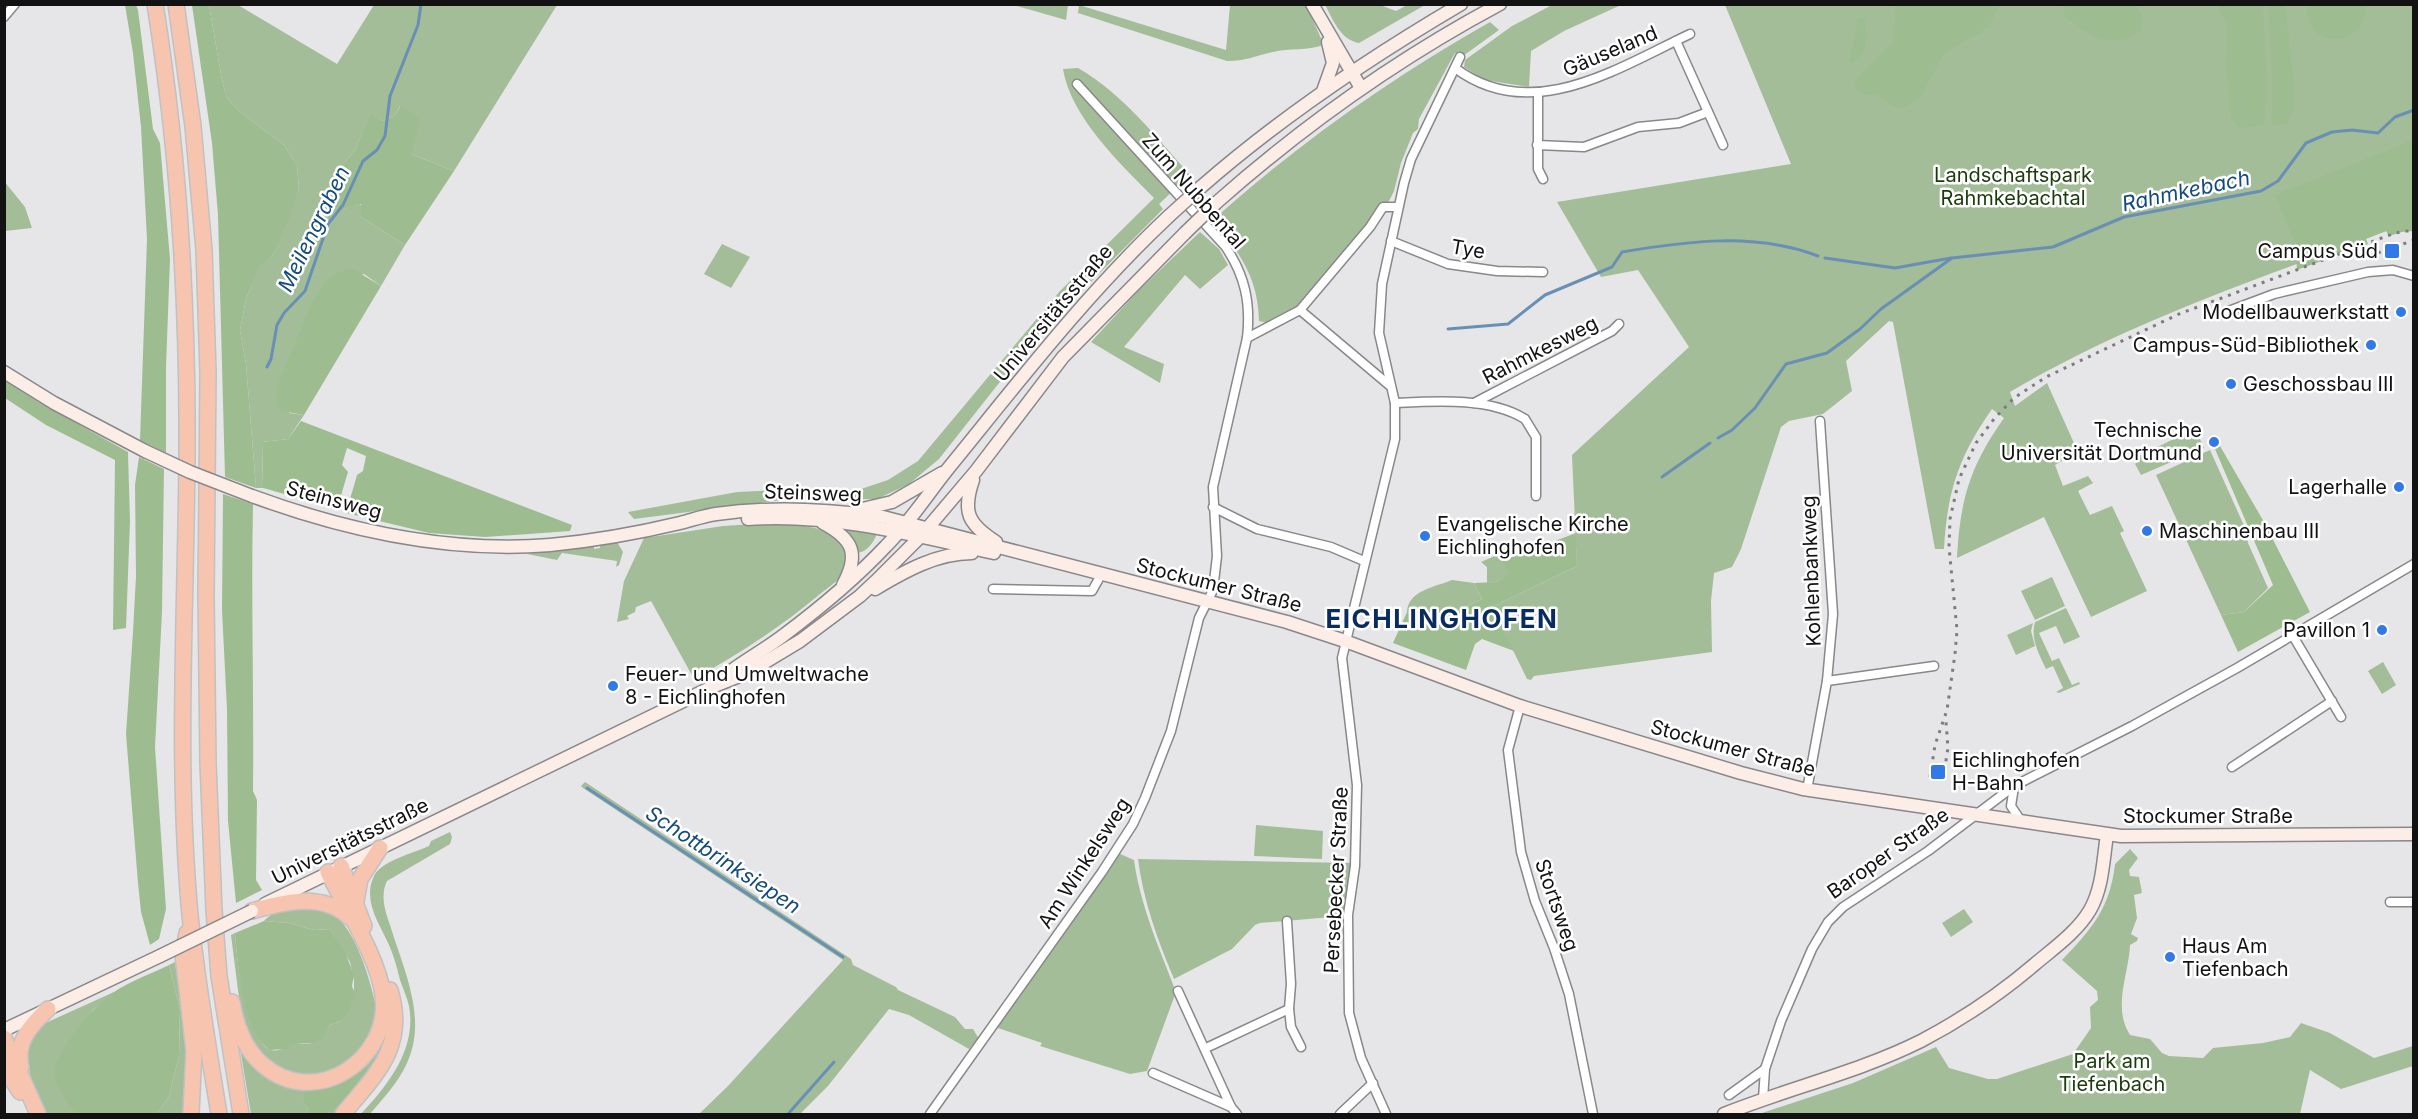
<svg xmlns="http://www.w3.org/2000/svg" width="2418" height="1119" font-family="Inter,sans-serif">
<rect width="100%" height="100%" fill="#e6e6e9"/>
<g fill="#a3bd99">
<polygon points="209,5 238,5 337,64 374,5 557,5 454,171 411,154 400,106 395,115 383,121 370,115 355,150 345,162 344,209 357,203 361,205 361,217 405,245 381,286 364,274 322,285 288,360 289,413 304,415 288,439 262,442 263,488 256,488 246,364 240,330 246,299 259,266 273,255 299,189 297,165 284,145 238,110 227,98 222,80"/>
<polygon points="1013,5 1068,5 1066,20"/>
<path d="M1079,5L1226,50L1230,5H1306L1324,45C1307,51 1289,48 1273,52C1254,56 1247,61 1227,61L1078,13Z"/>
<path d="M1325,5H1380L1396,11L1407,5H1425L1359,43C1340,40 1333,19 1325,5Z"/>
<polygon points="1552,5 1621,5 1564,31 1531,51 1529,87 1484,80 1464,67 1465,60 1512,26"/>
<path d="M1725,5H2413V226L2389,230C2260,278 2128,322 2010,392L2015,406L2047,383L2078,452L2055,465L2063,486L2088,476L2093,483L2078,491L2090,515L2112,506L2124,531L2120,533L2147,591L2091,617L2044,517L1957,558C1960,500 1970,466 2004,418L1992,409C1959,456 1947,492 1944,549H1935L1893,322L1889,321L1846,361L1852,391L1823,414L1789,421L1781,427L1741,549L1732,567L1714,573L1711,601L1712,652L1534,676L1531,680L1527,679L1492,607L1577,566L1572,455L1689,347L1638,270L1601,277L1557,202L1791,164Z"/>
<path d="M1490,22L1499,30L1463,56L1455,53L1450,62L1419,119L1418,129L1413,133L1401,163L1394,191L1389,201L1382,206L1362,233L1296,310L1268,323L1259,321C1258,276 1239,254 1214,219C1299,143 1391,78 1490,22Z"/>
<path d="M1078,68C1123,94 1156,137 1190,175L1159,204L1163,209L1078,295L999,383L939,459L909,484L877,499L782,500L634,519L628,512L737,492L799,489L858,490L888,480L918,461L1060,291L1154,198C1121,164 1071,118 1063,69Z"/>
<polygon points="4,181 25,207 32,228 5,231"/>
<polygon points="1200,232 1219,249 1228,265 1200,289 1185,275 1124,347 1164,364 1160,383 1091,342 1139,290"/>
<polygon points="722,244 750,257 731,288 704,274"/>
<polygon points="2188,432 2192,439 2199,437 2204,448 2141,475 2135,464 2137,462 2135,458"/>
<polygon points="2210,450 2246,530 2248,543 2268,588 2244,612 2221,615 2156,475"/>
<path d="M753,524C775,525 800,523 822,530C838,535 852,550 846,568C842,579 829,587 820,594C781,627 739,654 694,679L651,601L636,607L635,612L627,616L629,619L617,622L624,581L644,538L723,526Z"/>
<path d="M844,529L877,534C873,543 867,552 857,553Z"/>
<polygon points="617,542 623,552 619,565 616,567 617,561 562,553 557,560 527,554 594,546 594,549 600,548 600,545"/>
<polygon points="1497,555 1510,572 1497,582 1487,583 1487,567 1481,562"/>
<polygon points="2052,577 2065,606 2035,620 2021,591"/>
<path d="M1452,580L1474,583L1482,599L1436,621L1407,612C1408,590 1436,587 1452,580Z"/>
<path d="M2066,608L2080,637L2064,644L2056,626L2039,633L2052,661L2059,658L2072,685L2079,682L2080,684L2059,693L2056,692L2063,688L2053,666L2046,669C2039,654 2030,638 2035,622Z"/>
<polygon points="2033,623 2031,631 2035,646 2016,655 2007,635"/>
<polygon points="2383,662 2396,685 2382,694 2368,671"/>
<polygon points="585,782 851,959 853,965 896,987 898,990 955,1017 965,1029 973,1029 979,1039 969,1049 909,1015 889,1009 828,1086 800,1114 699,1114 728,1086 843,960 583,788 581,786"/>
<polygon points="1256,825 1323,831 1322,859 1254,856"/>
<path d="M450,832L452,837L450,844L387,881C380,895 385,911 390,925C403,968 428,1018 407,1063C398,1083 384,1097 370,1114H361C388,1085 417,1049 409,1006C407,997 403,989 400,980C397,968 394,956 389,945C380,924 362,901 374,876C381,861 414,853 429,846L431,841Z"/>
<path d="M2130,849L2138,858L2129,870L2130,876L2139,877L2142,893L2134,895L2137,918L2131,934L2138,938L2137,941L2130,945C2129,974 2112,1007 2130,1035L2150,1039L2162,1053L2169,1056L2203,1058L2213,1048L2263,1043L2290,1037L2301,1023L2330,1033L2374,1058L2413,1046V1066L2341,1089L2310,1070L2300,1114H1759L1853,1083L1936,1047L1949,1068L1988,1079H1997L2073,1054L2091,1028L2090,1007L2098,1000L2097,991L2062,960C2092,929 2110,908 2115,864Z"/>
<path d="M1118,853L1134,860C1140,905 1160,950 1176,992L1147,1071L1130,1074L1040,1046L1042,1043L995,1027Z"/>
<path d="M1138,859L1352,863L1343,916L1260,923L1255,925L1232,949L1174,979C1158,941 1143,900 1138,859Z"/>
<path d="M308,906C313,907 318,907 322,908C352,916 369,975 375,1002L389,1003L391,1019L382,1057L339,1114H327L342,1103L362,1079L308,1089L303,1100L308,1109L306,1114H251L239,1042L244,1023L239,998L231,935L235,933C238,970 242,1004 259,1037C262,1042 265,1049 271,1050C279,1052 286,1047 293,1044C295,1043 299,1044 302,1044C317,1045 322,1037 330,1025L341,1021L354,989V980L350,962L330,929L314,930L289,923L264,921C274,909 294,909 308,906Z"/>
<polygon points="1964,909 1973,922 1951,937 1942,923"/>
<polygon points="175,962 184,1026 187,1077 183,1114 157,1114 169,1096 179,1056 180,1010 169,965"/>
<path d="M114,992L94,1009L67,1045L66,1098L76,1114H47C31,1087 17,1050 41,1025Z"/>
</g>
<g fill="#9dbd91">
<path d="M2063,4L2136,5L2142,16V30C2114,52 2090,36 2065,17Z"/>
<polygon points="125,5 136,5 138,10 153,129 160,143 170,259 166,367 166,453 140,440 147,239 141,127 133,53"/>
<polygon points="192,5 209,5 222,80 227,98 238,110 284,145 297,165 299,189 289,219 273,255 259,267 246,299 240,330 246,364 256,488 225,477 218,215 212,143"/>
<polygon points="1896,5 1999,5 1992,21 1983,31 1945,53 1920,98 1909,106 1899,108 1885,102 1877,95 1861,94 1854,87 1858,76 1893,41"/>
<polygon points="2218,5 2263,5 2267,83 2264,125 2240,128 2231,119 2230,110 2226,66 2227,21 2221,15"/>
<polygon points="2268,5 2285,5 2294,82 2294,110 2287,124 2272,125 2272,75"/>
<path d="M2307,5H2366C2366,48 2305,53 2307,5Z"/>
<path d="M1861,18L1865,21C1867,39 1869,55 1851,64L1849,62L1858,19Z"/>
<polygon points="401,105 420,120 411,154 454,171 405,245 361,217 361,204 357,204 344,209 332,204 345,162 355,150 370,114 383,121 395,115"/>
<polygon points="2413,140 2413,231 2402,232 2389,236 2386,231 2366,239 2368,244 2297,270 2295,243 2275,195"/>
<polygon points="353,269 381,286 304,415 281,411 277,404 276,396 280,378 309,309 322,285 337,272"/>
<polygon points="4,380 40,403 128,452 130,521 126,628 113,630 115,460 46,425 5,398"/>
<polygon points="301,421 572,525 570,531 485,537 429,533 346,513 357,475 363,471 366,456 347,448 342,465 348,472 337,509 263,488 262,442 288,439"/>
<polygon points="2220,446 2264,522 2310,612 2238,652 2221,615 2244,612 2273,585 2215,449"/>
<polygon points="139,457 164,469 162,612 155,747 166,909 159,939 150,945 141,912 138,883 126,734 133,632 136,576 135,485"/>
<path d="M223,494L253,504C251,600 254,695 253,791L257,800L256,880L262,890L236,903L228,821L227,710L222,610Z"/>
<polygon points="1576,533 1577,566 1492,607 1514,651 1482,639 1475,644 1466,670 1393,643 1407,612 1415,614 1430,609 1437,621 1482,599 1474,583 1497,582 1509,572 1501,561"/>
<path d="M264,921L289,923L314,930L330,929L345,952L354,975L352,986L355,994L349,1012L341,1021L330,1025L322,1038L316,1043L294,1044L287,1049L269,1050C242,1027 238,967 235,933Z"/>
<path d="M169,965L180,1010L179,1056L169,1096L157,1114H76C69,1104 55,1087 55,1073C54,1052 96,1003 114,992C130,981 151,974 169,965Z"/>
<path d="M362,1066L368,1071C359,1082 339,1112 325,1114C319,1115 312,1114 306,1114L308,1109L303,1101L304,1094L308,1089Z"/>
</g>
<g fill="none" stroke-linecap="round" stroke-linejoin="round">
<g stroke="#6a8fb5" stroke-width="3">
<polyline points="1825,258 1895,268 1951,258"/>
<path d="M1448,329L1508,324L1545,295L1612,267L1622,252C1687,241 1755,232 1818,256"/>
<polyline points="267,367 271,359 277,325 284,313 305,291 328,224 343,205 363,161 377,150 385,136 390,96 418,25 421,4"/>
<polyline points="1718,438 1732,430 1755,408 1786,364 1827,353 1860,329 1881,309 1952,258 2053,247 2124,217 2261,191 2278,181 2306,143 2332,132 2352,130 2378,133 2395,117 2414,110"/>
<polyline points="1662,477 1710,443"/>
<polyline points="587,788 843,957"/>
<polyline points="788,1114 834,1062"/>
</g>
<defs>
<g id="street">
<polyline points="4,17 15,4"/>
<polyline points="1676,41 1723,145"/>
<path d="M1455,68C1531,125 1616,69 1690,34"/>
<polyline points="1538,93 1538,169 1543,179"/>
<polyline points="1537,145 1584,147 1638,127 1679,123 1708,112"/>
<polyline points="1391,241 1448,264 1497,271 1543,272"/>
<polyline points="1300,310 1389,385"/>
<polyline points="2218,315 2274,294 2368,272 2393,270 2414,276"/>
<polyline points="1247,338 1300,310 1370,227 1383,207 1398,207"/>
<path d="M1395,403C1435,401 1490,397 1525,419L1536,437V496"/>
<polyline points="1474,403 1612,331 1619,324"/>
<polyline points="1213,507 1257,529 1331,547 1364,561"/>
<polyline points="993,589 1092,591 1101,575"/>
<polyline points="2293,636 2341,717"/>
<polyline points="1827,681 1934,666"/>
<polyline points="1520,706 1508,750 1521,852 1535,901 1554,948 1569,994 1593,1114"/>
<polyline points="2232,767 2332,701"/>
<polyline points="2014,787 2011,806 2021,821"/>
<polyline points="1807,790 1827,681 1833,614 1820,421"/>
<polyline points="2390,902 2414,902"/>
<polyline points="1287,921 1291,984 1289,1009 1291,1027 1301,1047"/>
<polyline points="1178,991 1231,1107 1237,1114"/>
<polyline points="1206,1048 1289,1009"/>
<polyline points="1153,1073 1231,1107"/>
<polyline points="1729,1095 1765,1069"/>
<polyline points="1763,1099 1765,1069 1781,1021 1812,949 1828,922 1843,907 1928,851 2014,786 2132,726 2237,668 2414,564"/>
<path d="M930,1114L1102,872L1133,824L1145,798L1171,731L1199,618L1213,590L1217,556L1213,487L1247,338C1251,303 1245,275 1225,246L1077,84"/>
<polyline points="1340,1114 1373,1083"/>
<polyline points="1386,1114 1361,1058 1349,1013 1348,915 1355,866 1357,785 1342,658 1395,439 1395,403 1379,333 1382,284 1404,183 1411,159 1460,57"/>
</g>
<g id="secondary">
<polyline points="1312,4 1361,88"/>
<polyline points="1323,91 1333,63 1328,42"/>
<path d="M1201,187C1281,117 1369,58 1461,4"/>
<path d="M1216,203C1303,126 1397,59 1500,4"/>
<polyline points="4,372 54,403 145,451"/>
<path d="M973,480C962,512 968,524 996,542"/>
<path d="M252,496C347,531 449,553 550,545C593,541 638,533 680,523C692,520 703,516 716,514C772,506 827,509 883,517L1287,622L1345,641L1520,706L1741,773L1803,789L2121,836L2414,834"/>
<polyline points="858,510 892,502 942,473"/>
<path d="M748,519C831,513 914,535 994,553"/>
<path d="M823,523C853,539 860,554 843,585"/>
<path d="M875,589C905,571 937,553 972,553"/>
<path d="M717,682C737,664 762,652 784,635C820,608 855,579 886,546C911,521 929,492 951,465C1021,379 1088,292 1169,216"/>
<polyline points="265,904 712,687 747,673 800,641 860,596 876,581 920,537 976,471 1063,357 1185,233"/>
<polyline points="4,1030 160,956"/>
<path d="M1724,1114C1789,1088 1859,1072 1921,1041C1961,1020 2000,994 2035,964C2054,948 2077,932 2090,910C2103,887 2103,860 2107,835"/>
</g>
<g id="highway">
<path d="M155,4C179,154 188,305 187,456C186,609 176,763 190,915C197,982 208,1048 219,1114"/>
<polyline points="176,4 193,126 204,250 208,372 206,596 208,763 214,910 219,976 241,1114"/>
<polyline points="341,866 364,926"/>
<polyline points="356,901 360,879 380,848"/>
<path d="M252,911C283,902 323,892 349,917"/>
<polyline points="187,933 183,954 194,1051 191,1114"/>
<path d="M232,1002C236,1026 244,1049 263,1065C315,1110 391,1060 383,996C379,958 345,907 328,872"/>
<polyline points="4,1038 38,1114"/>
<polyline points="4,1067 20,1092"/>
<path d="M21,1067C15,1042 31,1025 48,1009"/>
<path d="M343,1114C376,1074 407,1047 390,990"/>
</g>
</defs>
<use href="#street" stroke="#88888b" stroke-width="11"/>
<use href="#secondary" stroke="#88888b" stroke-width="15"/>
<use href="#highway" stroke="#c1c1c2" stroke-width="18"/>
<use href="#street" stroke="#fff" stroke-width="8"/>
<use href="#secondary" stroke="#fdede7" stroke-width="12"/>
<use href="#highway" stroke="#f7c4af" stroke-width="15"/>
<g stroke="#7d7d7f" stroke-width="3" stroke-dasharray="3 6" stroke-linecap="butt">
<polyline points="2361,259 2414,240"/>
<polyline points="1930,777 1935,745 1947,710 1955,654 1957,630 1949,547 1950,519 1959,479 1976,443 1994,419 2014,398 2046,377 2179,314 2395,233 2414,230"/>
<polyline points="1943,779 1948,748 1946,722"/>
</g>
<defs>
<g id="secondary-bridge">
<polyline points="1169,216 1201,187"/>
<polyline points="1185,233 1216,203"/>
<polyline points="145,451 190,472 252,496"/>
<polyline points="160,956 252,911"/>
</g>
</defs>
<use href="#secondary-bridge" stroke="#88888b" stroke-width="15" stroke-linecap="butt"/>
<use href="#secondary-bridge" stroke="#fdede7" stroke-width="12"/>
</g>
<g fill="#3179e6" stroke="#fff" stroke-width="2">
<rect x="2384" y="243" width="16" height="16" rx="3"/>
<circle cx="2401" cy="312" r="6"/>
<circle cx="2371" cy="345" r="6"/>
<circle cx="2231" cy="384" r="6"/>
<circle cx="2214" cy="442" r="6"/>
<circle cx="2399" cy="487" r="6"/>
<circle cx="2147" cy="531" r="6"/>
<circle cx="1425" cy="536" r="6"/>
<circle cx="2382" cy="630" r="6"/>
<circle cx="613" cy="686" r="6"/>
<rect x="1930" y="764" width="16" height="16" rx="3"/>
<circle cx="2170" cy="957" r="6"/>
</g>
<g text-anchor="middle" stroke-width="5" stroke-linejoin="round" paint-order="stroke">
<g font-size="20" fill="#121213" stroke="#fff">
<text transform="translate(1610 51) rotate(-23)" y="7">Gäuseland</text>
<text transform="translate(1194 191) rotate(49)" y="7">Zum Nubbental</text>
<text transform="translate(1468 249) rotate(10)" y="7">Tye</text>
<text transform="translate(1053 313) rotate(-50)" y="7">Universitätsstraße</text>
<text transform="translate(1540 350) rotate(-27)" y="7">Rahmkesweg</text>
<text transform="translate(813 493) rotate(2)" y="7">Steinsweg</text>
<text transform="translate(334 500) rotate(15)" y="7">Steinsweg</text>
<text transform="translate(1811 571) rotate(-92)" y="7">Kohlenbankweg</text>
<text transform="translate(1219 585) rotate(14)" y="7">Stockumer Straße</text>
<text transform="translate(1733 748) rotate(15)" y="7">Stockumer Straße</text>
<text x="2208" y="823">Stockumer Straße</text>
<text transform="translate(350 841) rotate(-26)" y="7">Universitätsstraße</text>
<text transform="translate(1888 853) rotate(-35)" y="7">Baroper Straße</text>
<text transform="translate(1084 863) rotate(-57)" y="7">Am Winkelsweg</text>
<text transform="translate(1336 880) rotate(-87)" y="7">Persebecker Straße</text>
<text transform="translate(1557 905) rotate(71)" y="7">Stortsweg</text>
</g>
<g font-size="20" fill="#1b3a0c" stroke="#fff">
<text x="2013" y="182">Landschaftspark<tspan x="2013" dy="23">Rahmkebachtal</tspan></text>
<text x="2112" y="1068">Park am<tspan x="2112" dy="23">Tiefenbach</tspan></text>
</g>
<g font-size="20" fill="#121213" stroke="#fff" text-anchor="end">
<text x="2378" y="258">Campus Süd</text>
<text x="2389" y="319">Modellbauwerkstatt</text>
<text x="2359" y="352">Campus-Süd-Bibliothek</text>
<text x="2243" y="391" text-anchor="start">Geschossbau III</text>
<text x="2202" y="437">Technische<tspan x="2202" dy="23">Universität Dortmund</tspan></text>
<text x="2387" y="494">Lagerhalle</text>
<text x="1437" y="531" text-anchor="start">Evangelische Kirche<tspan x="1437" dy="23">Eichlinghofen</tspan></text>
<text x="2159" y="538" text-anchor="start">Maschinenbau III</text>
<text x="2370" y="637">Pavillon 1</text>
<text x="625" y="681" text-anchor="start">Feuer- und Umweltwache<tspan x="625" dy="23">8 - Eichlinghofen</tspan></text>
<text x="1952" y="767" text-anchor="start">Eichlinghofen<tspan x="1952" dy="23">H-Bahn</tspan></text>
<text x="2182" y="953" text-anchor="start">Haus Am<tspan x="2182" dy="23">Tiefenbach</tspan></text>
</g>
<g font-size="21" font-style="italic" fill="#144b7d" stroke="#fff">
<text transform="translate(2186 191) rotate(-12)" y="7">Rahmkebach</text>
<text transform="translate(314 229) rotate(-64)" y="7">Meilengraben</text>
<text transform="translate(723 860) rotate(33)" y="7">Schottbrinksiepen</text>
</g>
<g font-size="26" font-weight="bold" letter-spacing="1.5" fill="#092c60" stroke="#fff">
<text x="1442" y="628">EICHLINGHOFEN</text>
</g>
</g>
<rect width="2418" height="1119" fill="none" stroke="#121213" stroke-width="12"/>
</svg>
